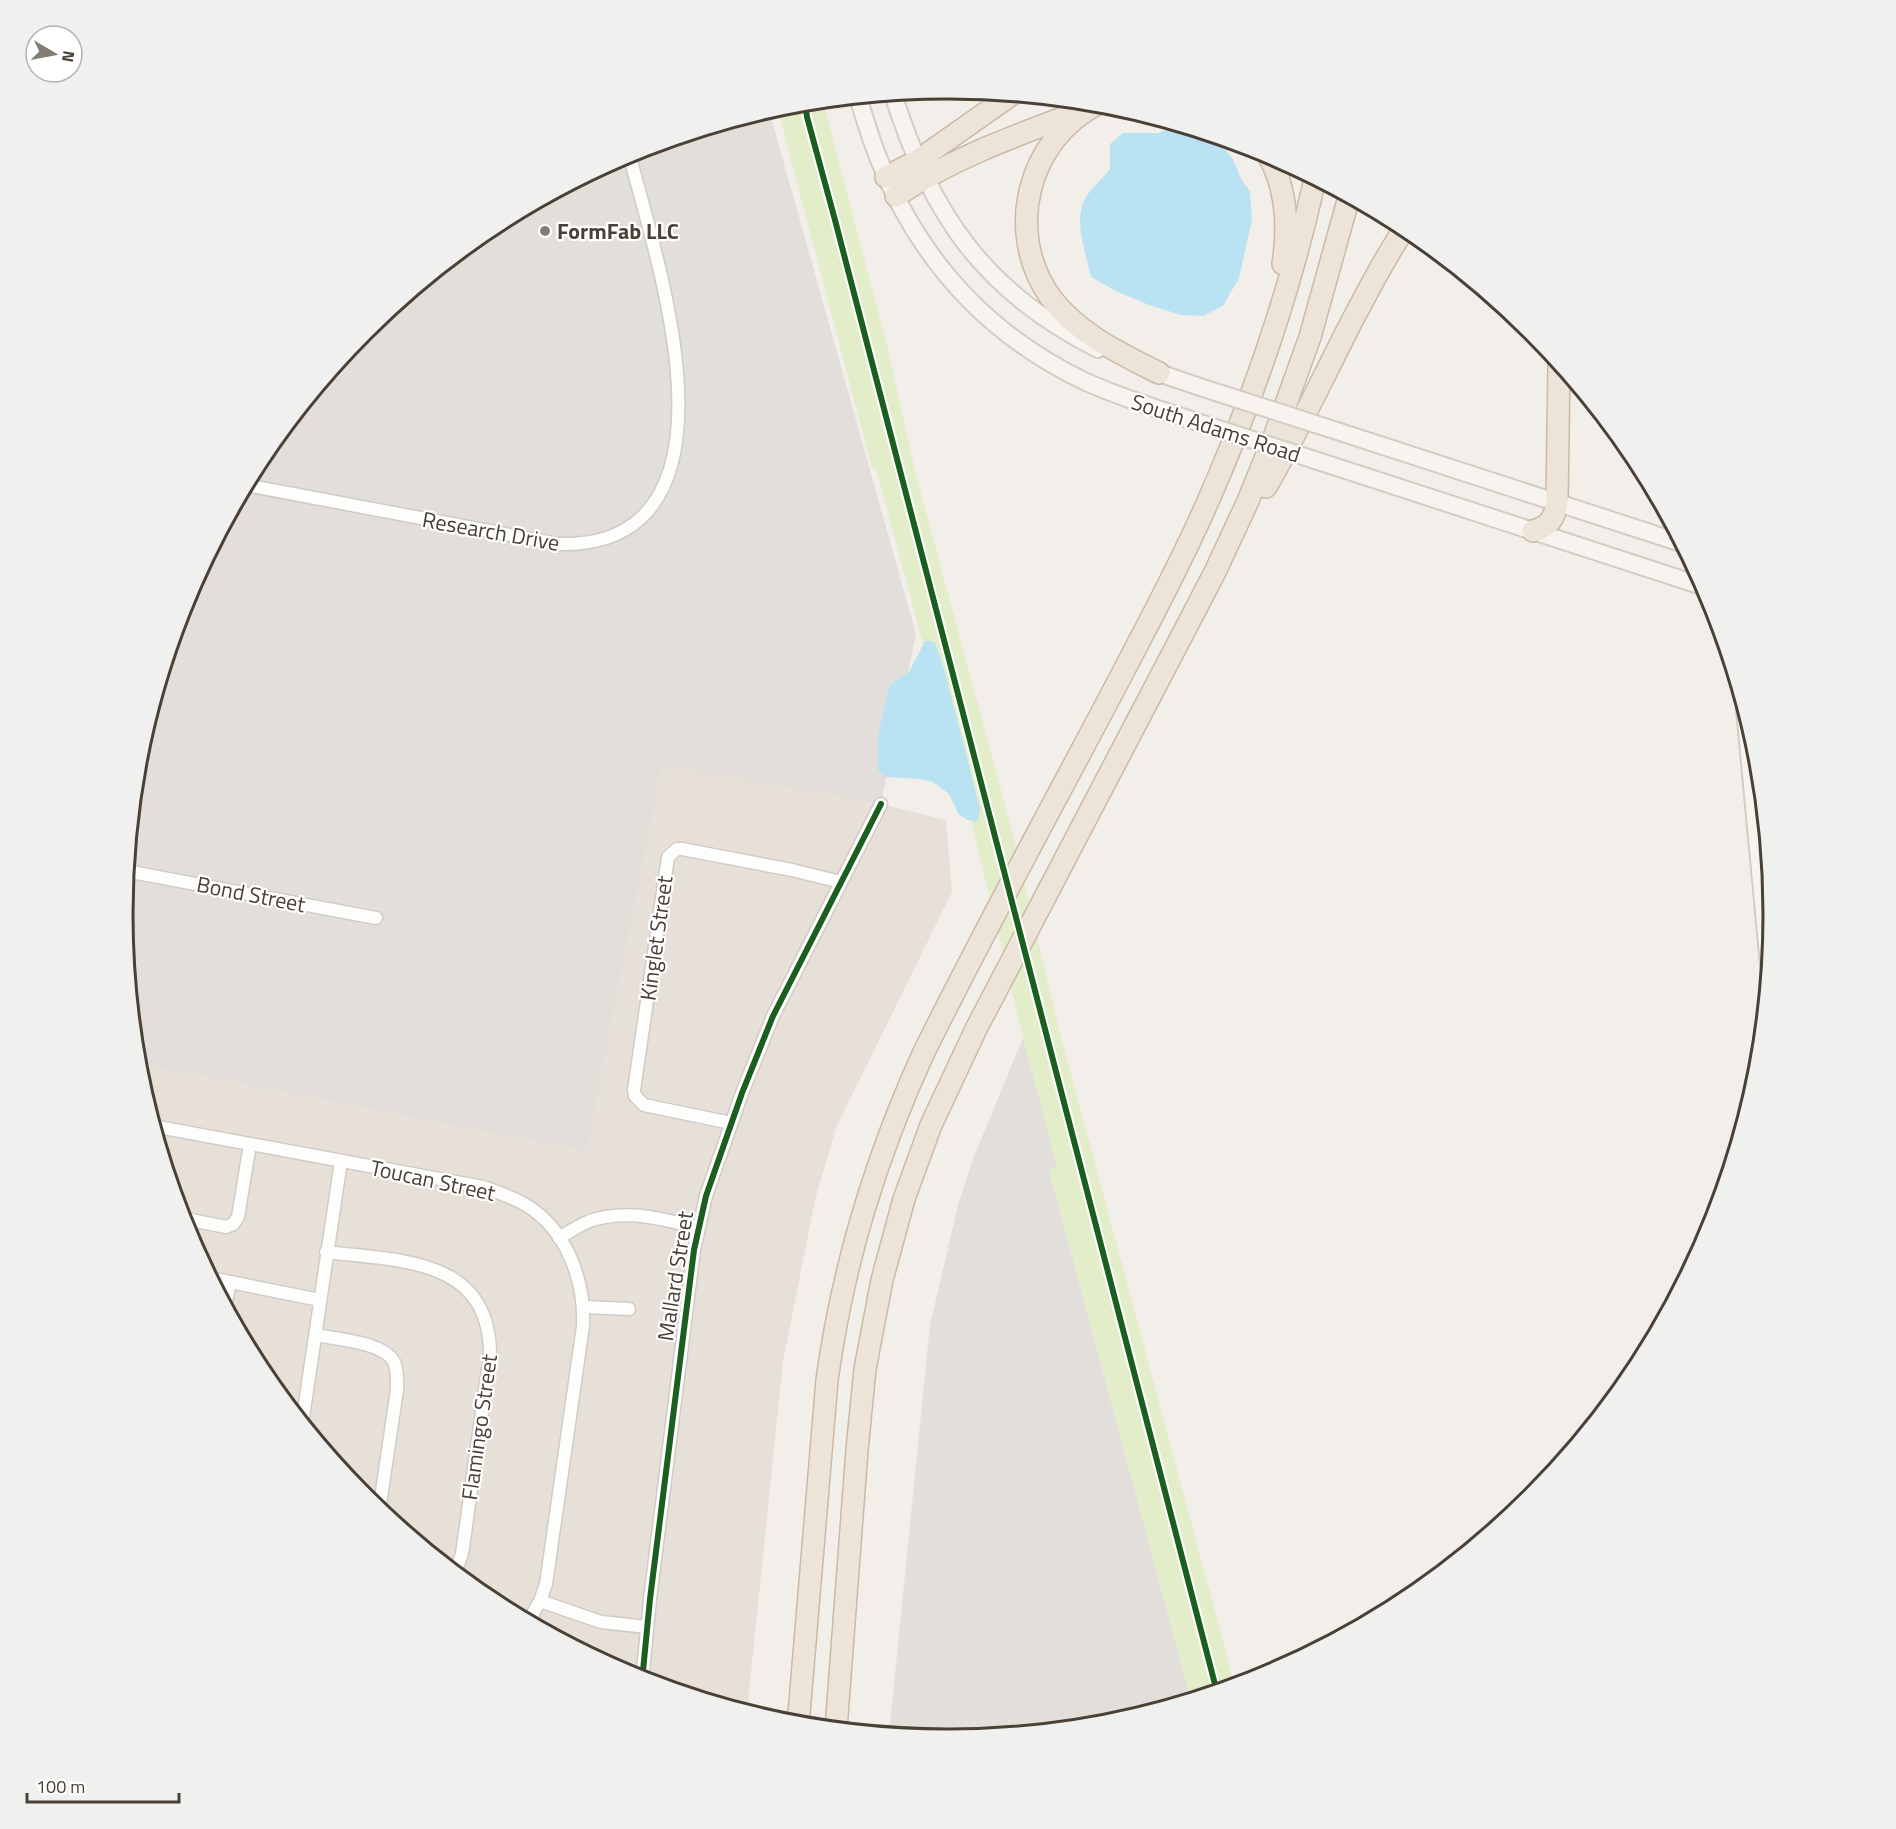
<svg xmlns="http://www.w3.org/2000/svg" width="1896" height="1829" font-family="'Titillium Web',sans-serif">
<rect width="100%" height="100%" fill="#f2efeb"/>
<polygon fill="#e7e0d8" points="662,765 881,804 946,820 952,892 836,1128 815,1200 783,1362 747,1712 632,1677 489,1601 364,1498 261,1373 185,1230 138,1075 137,1064 587,1152"/>
<g fill="#e2ded9">
<polygon points="769,110 916,634 881,804 662,766 587,1152 137,1064 122,914 138,753 185,598 261,455 364,330 489,228 632,151"/>
<polygon points="1023,1038 1058,1167 1049,1170 1191,1700 1109,1725 948,1740 889,1735 930,1325 958,1205 973,1159"/>
</g>
<polygon fill="#e3edc9" points="823,101 888,349 916,475 1011,827 1059,1029 1235,1686 1191,1700 1049,1169 1057,1167 1023,1038 975,837 876,469 872,468 777,107 787,104"/>
<g fill="#b9e2f3">
<path d="M1178,125L1214,136L1233,159L1241,179L1250,191L1252,220L1239,278L1223,306L1203,316L1181,315L1149,305L1116,291L1091,277C1086,253 1071,216 1088,194C1095,185 1103,178 1110,169V144L1123,133H1159Z"/>
<polygon points="925,641 931,641 935,643 944,669 980,809 977,822 968,820 959,815 949,794 933,782 920,779 885,777 878,770 878,737 888,690 893,682 909,672"/>
</g>
<g fill="none" stroke-linecap="round" stroke-linejoin="round">
<defs>
<g id="street">
<path d="M246,485L558,544C589,545 619,539 642,517C720,442 652,244 629,153"/>
<polyline points="126,871 376,918"/>
<polyline points="731,1123 644,1105 635,1096 634,1090 668,857 677,849 682,849 792,870 841,882"/>
<path d="M153,1126L483,1187C498,1192 512,1197 526,1205C567,1230 585,1281 583,1326L546,1584L540,1601L528,1622"/>
<polyline points="181,1218 226,1227 233,1224 238,1217 250,1144"/>
<path d="M559,1238C571,1231 583,1222 596,1219C631,1210 664,1219 697,1228"/>
<path d="M326,1252C399,1261 490,1257 490,1355L462,1554L455,1573"/>
<polyline points="210,1278 320,1300"/>
<polyline points="225,1306 230,1282"/>
<polyline points="584,1307 629,1309"/>
<path d="M315,1335C335,1339 384,1342 394,1362C398,1370 397,1381 397,1390L379,1511"/>
<polyline points="302,1424 341,1161"/>
<polyline points="540,1601 601,1622 647,1627"/>
<polyline points="642,1681 650,1599 694,1250 706,1196 742,1093 773,1016 881,804"/>
</g>
<g id="secondary">
<path d="M893,94C930,213 984,292 1098,349"/>
<path d="M858,97C865,119 871,141 880,162C920,260 988,335 1084,381C1119,397 1155,408 1191,420"/>
<polyline points="1150,370 1203,388"/>
<polyline points="1337,431 1681,543"/>
<polyline points="1324,463 1705,587"/>
<polyline points="1745,710 1769,965"/>
</g>
<g id="highway">
<path d="M1099,103C1027,139 1004,233 1051,298C1078,334 1120,353 1159,373"/>
<path d="M1267,153C1287,187 1289,225 1283,264"/>
<polyline points="886,177 917,161 1011,95"/>
<path d="M896,196C951,159 1014,136 1076,113"/>
<path d="M1266,487C1298,432 1324,375 1353,319C1370,288 1385,256 1406,227"/>
<path d="M1533,531C1549,527 1555,518 1557,502L1559,364"/>
<path d="M798,1726L827,1380C843,1264 875,1159 924,1052C983,933 1047,816 1110,697C1144,632 1179,567 1209,499C1254,396 1291,288 1315,179"/>
<polyline points="836,1729 857,1450 865,1369 882,1280 904,1199 931,1125 976,1029 1177,645 1215,572 1248,501 1274,437 1310,337 1349,197"/>
</g>
</defs>
<use href="#street" stroke="#cfcbc7" stroke-width="15"/>
<use href="#secondary" stroke="#d3cdc3" stroke-width="20"/>
<use href="#highway" stroke="#ccb9a4" stroke-width="24"/>
<use href="#street" stroke="#fdfdfc" stroke-width="12"/>
<use href="#secondary" stroke="#f7f4ef" stroke-width="16"/>
<use href="#highway" stroke="#ede4d9" stroke-width="21"/>
<defs>
<g id="secondary-bridge">
<polyline points="1203,388 1337,431"/>
<polyline points="1191,420 1324,463"/>
</g>
</defs>
<use href="#secondary-bridge" stroke="#d3cdc3" stroke-width="20" stroke-linecap="butt"/>
<use href="#secondary-bridge" stroke="#f7f4ef" stroke-width="16"/>
<defs>
<g id="cycleway">
<polyline points="805,103 807,117 835,220 1217,1692"/>
<polyline points="642,1681 650,1599 694,1250 706,1196 742,1093 773,1016 881,804"/>
</g>
</defs>
<use href="#cycleway" stroke="#fff" stroke-width="10"/>
<use href="#cycleway" stroke="#1b5e20" stroke-width="6"/>
</g>
<circle fill="#847d75" stroke="#fff" stroke-width="2" cx="545" cy="231" r="6"/>
<g text-anchor="middle" stroke-width="4.5" stroke-linejoin="round" paint-order="stroke">
<g font-size="22" font-weight="bold" fill="#494036" stroke="#fff" text-anchor="start">
<text x="557" y="239">FormFab LLC</text>
</g>
<g font-size="22" fill="#494036" stroke="#fff">
<text transform="translate(1216 428) rotate(18)" y="8">South Adams Road</text>
<text transform="translate(491 531) rotate(10)" y="8">Research Drive</text>
<text transform="translate(251 894) rotate(11)" y="8">Bond Street</text>
<text transform="translate(656 938) rotate(-82)" y="8">Kinglet Street</text>
<text transform="translate(433 1180) rotate(12)" y="8">Toucan Street</text>
<text transform="translate(675 1276) rotate(-81)" y="8">Mallard Street</text>
<text transform="translate(479 1427) rotate(-82)" y="8">Flamingo Street</text>
</g>
</g>
<path d="M0 0H1896V1829H0ZM133 914a815 815 0 1 1 1630 0a815 815 0 1 1-1630 0Z" fill="#f0f0ef" fill-rule="evenodd"/>
<path fill="none" stroke="#494036" stroke-width="3" d="M133 914a815 815 0 1 1 1630 0a815 815 0 1 1-1630 0Z"/>
<g transform="translate(54 54) rotate(100)"><circle r="28" fill="#ffffff" stroke="#b6b3af" stroke-width="1.5"/>
<path d="M0-4.5L10 22L0 15L-10 22Z" fill="#847d75"/>
<text y="-9" font-size="16" font-weight="bold" text-anchor="middle" fill="#494036">N</text>
</g>
<path d="M27 1793v9h152v-9" fill="none" stroke="#494036" stroke-width="3"/>
<text x="36" y="1793" font-size="18" fill="#494036" stroke="#ffffff" stroke-width="4.5" paint-order="stroke">100 m</text>
</svg>
